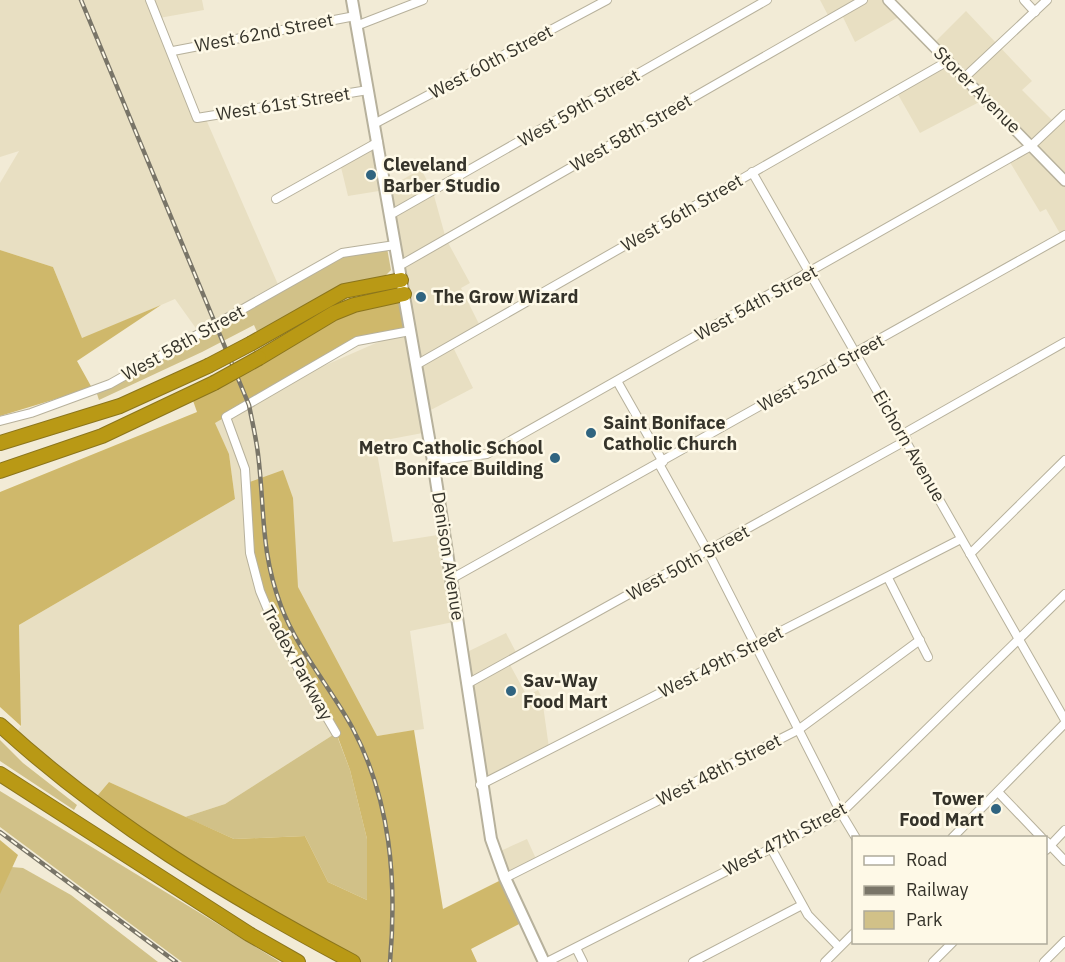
<svg xmlns="http://www.w3.org/2000/svg" width="1065" height="962" font-family="'IBM Plex Sans',sans-serif">
<rect width="100%" height="100%" fill="#f2ebd6"/>
<g fill="#e8dfc2">
<polygon points="0,0 202,0 204,10 159,18 197,118 205,117 280,289 200,334 175,299 82,339 53,267 0,250 0,183 19,151 0,157"/>
<polygon points="820,0 889,0 902,15 855,42 841,13 830,19"/>
<polygon points="966,11 1032,81 1022,90 1055,123 1065,114 1065,235 1062,237 1046,209 1040,212 1008,159 1031,146 985,99 920,133 896,91 947,61 932,45"/>
<polygon points="378,142 386,189 421,169 433,192 446,239 470,283 461,288 481,328 452,345 473,388 425,413 428,432 375,442 393,542 444,534 458,621 410,631 424,729 377,736 336,733 225,804 185,817 109,782 92,802 13,737 21,726 19,625 235,499 229,454 214,423 287,382 376,343 410,331 385,190 348,196 340,163"/>
<polygon points="506,633 519,658 509,663 527,696 538,690 542,698 549,748 480,785 463,654"/>
<polygon points="527,839 537,861 505,878 496,853"/>
</g>
<g fill="#d1c188">
<polygon points="387,248 391,270 384,277 329,291 258,334 254,325 202,352 99,400 97,394 344,254"/>
<polygon points="336,733 350,770 367,839 367,900 328,882 305,836 234,839 185,817 225,804"/>
<polygon points="0,740 23,763 77,805 74,810 0,761"/>
<polygon points="0,791 280,962 182,962 0,827"/>
<polygon points="0,866 23,868 71,895 158,962 0,962"/>
</g>
<g fill="#cfb86b">
<polygon points="0,250 53,267 82,338 161,305 77,361 92,388 0,416"/>
<polygon points="404,294 410,331 357,341 215,423 229,454 235,499 19,625 21,726 0,707 0,492 197,412 191,395 321,321"/>
<polygon points="283,470 293,498 298,587 377,736 414,730 443,909 505,878 525,921 471,949 477,962 360,962 297,932 92,802 109,782 234,839 305,836 328,882 367,900 367,839 350,770 336,732 278,634 250,553 247,483"/>
<polygon points="0,840 18,855 0,894"/>
</g>
<g fill="none" stroke-linecap="round" stroke-linejoin="round">
<defs>
<g id="minor">
<polyline points="150,0 197,118 368,90"/>
<polyline points="1024,0 1035,12"/>
<polyline points="356,26 423,0"/>
<polyline points="173,51 355,16"/>
<polyline points="964,78 1047,0"/>
<polyline points="374,124 607,0"/>
<polyline points="752,172 1065,720"/>
<polyline points="276,199 378,142"/>
<polyline points="390,215 767,0"/>
<polyline points="399,266 863,0"/>
<polyline points="416,365 948,61"/>
<polyline points="617,381 663,462"/>
<polyline points="0,421 31,413 110,384 342,253 395,245"/>
<polyline points="903,434 1065,342"/>
<polyline points="433,461 487,454 1031,146 1065,114"/>
<polyline points="659,464 708,552 841,813 856,838"/>
<polyline points="970,554 1065,460"/>
<polyline points="888,578 928,657"/>
<polyline points="451,579 1065,235"/>
<polyline points="467,684 907,440"/>
<polyline points="336,733 278,634 260,591 250,553 245,469 226,417 357,341 410,331"/>
<polyline points="480,785 961,539"/>
<polyline points="998,792 1042,838"/>
<polyline points="952,838 1065,723"/>
<polyline points="1046,841 1065,861"/>
<polyline points="771,848 808,915 839,947"/>
<polyline points="1046,850 1065,830"/>
<polyline points="505,878 798,730 920,640"/>
<polyline points="576,948 583,962"/>
<polyline points="547,962 841,813 1065,594"/>
<polyline points="693,962 802,905"/>
<polyline points="825,962 854,933"/>
<polyline points="933,962 953,942"/>
<polyline points="1044,962 1065,941"/>
</g>
<polyline id="tertiary" points="888,0 1065,181"/>
<polyline id="secondary" points="352,0 433,461 491,839 505,878 544,962"/>
<g id="motorway">
<polyline points="252,343 344,291 401,280"/>
<polyline points="259,358 334,313 354,305 404,294"/>
<polyline points="0,443 120,406 208,366"/>
<polyline points="0,471 102,436 214,383"/>
<path d="M0,725C106,822 227,895 353,962"/>
<polyline points="0,774 249,934 298,962"/>
</g>
</defs>
<use href="#minor" stroke="#b7b19c" stroke-width="10"/>
<use href="#tertiary" stroke="#b7b19c" stroke-width="12"/>
<use href="#secondary" stroke="#b7b19c" stroke-width="14"/>
<use href="#motorway" stroke="#8b751c" stroke-width="16"/>
<use href="#minor" stroke="#fff" stroke-width="8"/>
<use href="#tertiary" stroke="#fff" stroke-width="9"/>
<use href="#secondary" stroke="#fff" stroke-width="10"/>
<use href="#motorway" stroke="#b99915" stroke-width="14"/>
<defs>
<g id="rail">
<path d="M81,0L249,405C252,421 256,437 258,454C265,509 260,551 281,606C297,649 330,687 352,727C391,800 397,881 390,962"/>
<polyline points="0,832 176,962"/>
</g>
</defs>
<use href="#rail" stroke="#797568" stroke-width="4.5"/>
<use href="#rail" stroke="#fef9e7" stroke-width="2" stroke-dasharray="7" stroke-linecap="butt"/>
<defs>
<g id="motorway-bridge">
<polyline points="208,366 252,343"/>
<polyline points="214,383 259,358"/>
</g>
</defs>
<use href="#motorway-bridge" stroke="#8b751c" stroke-width="16" stroke-linecap="butt"/>
<use href="#motorway-bridge" stroke="#b99915" stroke-width="14"/>
</g>
<g fill="#306480" stroke="#fef9e7" stroke-width="2">
<circle cx="371" cy="175" r="6"/>
<circle cx="421" cy="297" r="6"/>
<circle cx="591" cy="433" r="6"/>
<circle cx="555" cy="458" r="6"/>
<circle cx="511" cy="691" r="6"/>
<circle cx="996" cy="809" r="6"/>
</g>
<g text-anchor="middle" stroke-width="5" stroke-linejoin="round" paint-order="stroke">
<g font-size="18" fill="#35332a" stroke="#fef9e7">
<text transform="translate(264 33) rotate(-11)" y="6">West 62nd Street</text>
<text transform="translate(491 62) rotate(-28)" y="6">West 60th Street</text>
<text transform="translate(977 90) rotate(45)" y="6">Storer Avenue</text>
<text transform="translate(283 104) rotate(-9)" y="6">West 61st Street</text>
<text transform="translate(579 108) rotate(-30)" y="6">West 59th Street</text>
<text transform="translate(631 133) rotate(-30)" y="6">West 58th Street</text>
<text transform="translate(682 213) rotate(-30)" y="6">West 56th Street</text>
<text transform="translate(756 303) rotate(-29)" y="6">West 54th Street</text>
<text transform="translate(183 343) rotate(-29)" y="6">West 58th Street</text>
<text transform="translate(821 373) rotate(-29)" y="6">West 52nd Street</text>
<text transform="translate(909 446) rotate(60)" y="6">Eichorn Avenue</text>
<text transform="translate(448 556) rotate(81)" y="6">Denison Avenue</text>
<text transform="translate(688 563) rotate(-29)" y="6">West 50th Street</text>
<text transform="translate(721 662) rotate(-27)" y="6">West 49th Street</text>
<text transform="translate(297 663) rotate(61)" y="6">Tradex Parkway</text>
<text transform="translate(719 770) rotate(-27)" y="6">West 48th Street</text>
<text transform="translate(785 839) rotate(-28)" y="6">West 47th Street</text>
</g>
<g font-size="18" font-weight="bold" fill="#35332a" stroke="#fef9e7" text-anchor="start">
<text x="383" y="171">Cleveland<tspan x="383" dy="21">Barber Studio</tspan></text>
<text x="433" y="303">The Grow Wizard</text>
<text x="603" y="429">Saint Boniface<tspan x="603" dy="21">Catholic Church</tspan></text>
<text x="543" y="454" text-anchor="end">Metro Catholic School<tspan x="543" dy="21">Boniface Building</tspan></text>
<text x="523" y="687">Sav-Way<tspan x="523" dy="21">Food Mart</tspan></text>
<text x="984" y="805" text-anchor="end">Tower<tspan x="984" dy="21">Food Mart</tspan></text>
</g>
</g>
<rect x="852" y="836" width="195" height="108" fill="#fef9e7" stroke="#aeaa9b" stroke-width="1.5"/>
<rect x="864" y="856" width="30" height="9" fill="#ffffff" stroke="#aeaa9b" stroke-width="1.5"/>
<text x="906" y="866" font-size="18" fill="#35332a">Road</text>
<rect x="864" y="886" width="30" height="9" fill="#797568" stroke="#aeaa9b" stroke-width="1.5"/>
<text x="906" y="896" font-size="18" fill="#35332a">Railway</text>
<rect x="864" y="911" width="30" height="18" fill="#d1c188" stroke="#aeaa9b" stroke-width="1.5"/>
<text x="906" y="926" font-size="18" fill="#35332a">Park</text>
</svg>
